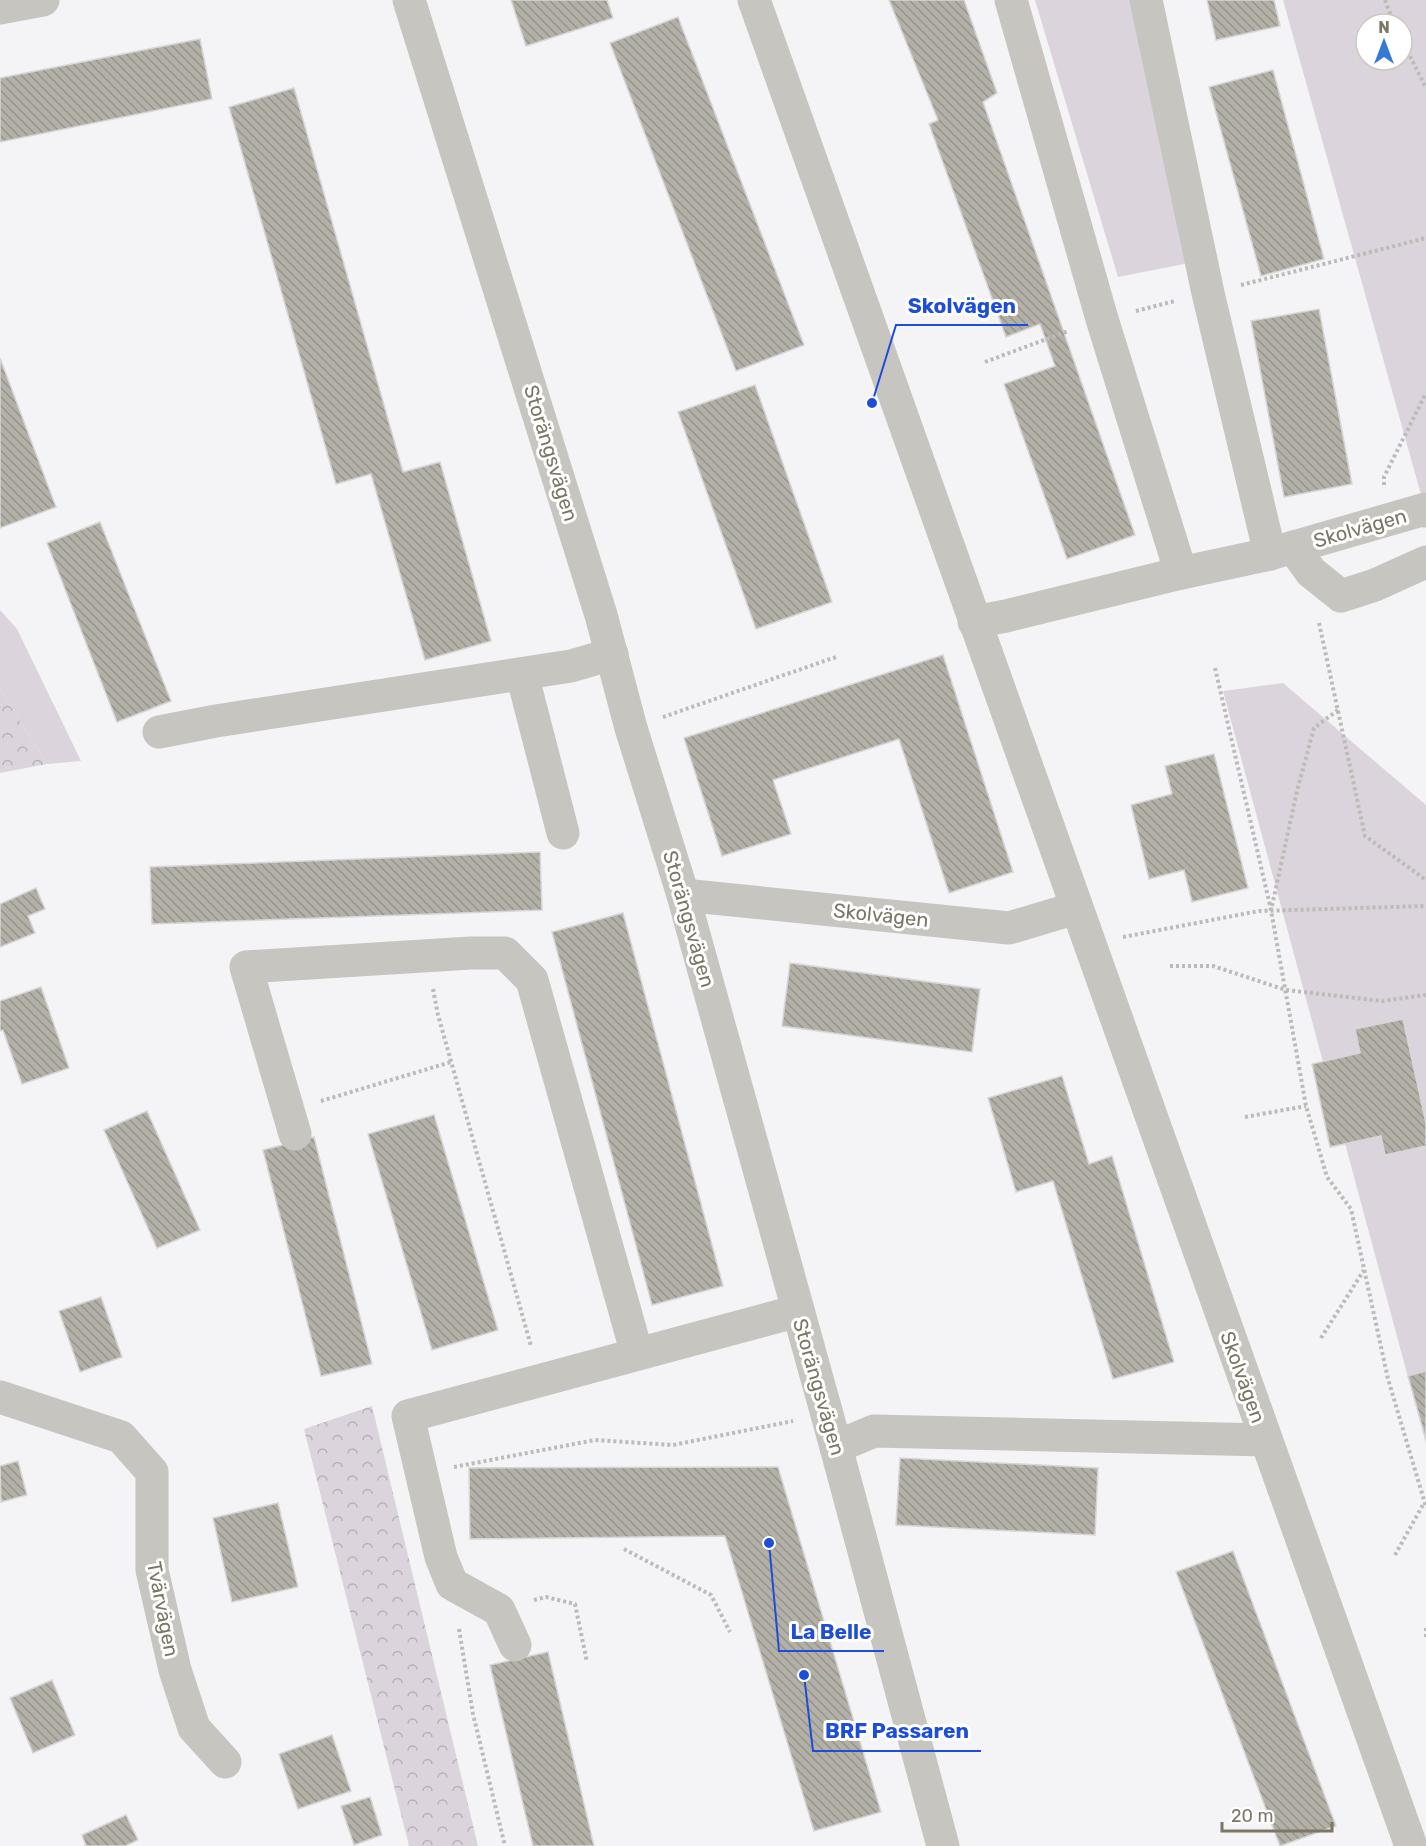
<svg xmlns="http://www.w3.org/2000/svg" width="1426" height="1846" font-family="Rubik,sans-serif">
<defs>
<pattern id="forest-crowns" width="20" height="18" patternUnits="userSpaceOnUse" patternTransform="scale(1.5)"><rect width="20" height="18" fill="#dcd4dc"/><path d="M2 6a3 3 0 1 1 6 0M12 15a3 3 0 1 1 6 0" fill="none" stroke="#b7b1b6"/></pattern>
<pattern id="building-back-hatch" width="6" height="6" patternUnits="userSpaceOnUse" patternTransform="scale(1.5)"><rect width="6" height="6" fill="#b3b0a7"/><path d="M-1 5l2 2M0 0l6 6M5-1l2 2" fill="none" stroke="#97948c"/></pattern>
</defs>
<rect width="100%" height="100%" fill="#f4f3f6"/>
<g fill="url(#forest-crowns)">
<polygon points="0,689 47,764 0,773"/>
<polygon points="372,1406 478,1846 409,1846 304,1429"/>
</g>
<g fill="#dcd4dc" fill-rule="evenodd">
<polygon points="1035,0 1133,0 1194,262 1118,277"/>
<path d="M1283,0H1426V509H1425ZM1366,24H1402V60H1366Z"/>
<polygon points="0,610 17,629 81,761 47,764 0,689"/>
<polygon points="1283,683 1426,805 1426,1444 1223,691"/>
</g>
<g fill="url(#building-back-hatch)" stroke="#d6d6d7" stroke-width="1.5">
<polygon points="511,0 607,0 613,18 526,46"/>
<polygon points="889,0 964,0 997,93 983,102 1135,535 1067,559 1004,384 1055,366 1040,324 1006,337 929,124 938,120"/>
<polygon points="1207,0 1274,0 1280,26 1216,40"/>
<polygon points="678,17 804,345 736,371 610,43"/>
<polygon points="200,39 212,99 0,142 0,78"/>
<polygon points="1273,70 1324,259 1261,276 1209,87"/>
<polygon points="294,88 403,472 440,462 491,641 425,660 371,474 336,484 229,107"/>
<polygon points="1319,309 1352,484 1284,497 1251,321"/>
<polygon points="0,358 56,507 0,528"/>
<polygon points="755,385 832,602 756,629 678,412"/>
<polygon points="100,522 171,701 117,722 47,543"/>
<polygon points="943,655 1013,872 949,893 899,739 773,780 791,834 722,856 684,738"/>
<polygon points="1214,754 1248,888 1192,902 1184,870 1149,879 1131,805 1172,794 1165,766"/>
<polygon points="540,852 542,910 152,924 150,867"/>
<polygon points="36,888 45,909 28,916 35,933 0,947 0,904"/>
<polygon points="623,913 723,1286 652,1305 552,932"/>
<polygon points="790,963 980,989 972,1052 782,1026"/>
<polygon points="41,987 69,1068 22,1084 3,1030 0,1031 0,1001"/>
<polygon points="1403,1019 1426,1123 1426,1146 1385,1155 1381,1136 1330,1147 1312,1064 1360,1053 1355,1029"/>
<polygon points="1062,1076 1089,1164 1112,1156 1174,1362 1113,1379 1053,1181 1016,1192 988,1098"/>
<polygon points="147,1111 200,1230 157,1248 104,1130"/>
<polygon points="434,1115 498,1330 432,1350 368,1134"/>
<polygon points="314,1137 372,1364 321,1376 263,1150"/>
<polygon points="101,1297 122,1357 80,1372 59,1311"/>
<polygon points="1426,1371 1426,1440 1408,1376"/>
<polygon points="900,1458 1098,1468 1095,1535 896,1525"/>
<polygon points="18,1461 27,1495 1,1502 0,1466"/>
<polygon points="778,1467 881,1812 814,1831 725,1536 470,1539 469,1468"/>
<polygon points="278,1503 298,1587 232,1602 213,1518"/>
<polygon points="1233,1551 1336,1826 1280,1846 1176,1572"/>
<polygon points="548,1652 594,1846 533,1846 490,1665"/>
<polygon points="52,1680 75,1735 33,1753 10,1698"/>
<polygon points="332,1735 351,1791 298,1809 279,1754"/>
<polygon points="370,1797 382,1835 354,1845 341,1806"/>
<polygon points="126,1815 138,1840 125,1846 86,1846 82,1835"/>
</g>
<g fill="none" stroke-linecap="round" stroke-linejoin="round">
<g stroke="#bcbbb7" stroke-width="4" stroke-dasharray="3 3" stroke-linecap="butt">
<polyline points="1385,0 1394,24"/>
<polyline points="1402,40 1426,88"/>
<polyline points="1241,285 1426,238"/>
<polyline points="1136,311 1175,301"/>
<polyline points="985,362 1068,331"/>
<polyline points="1384,485 1384,477 1426,393"/>
<polyline points="1319,623 1365,836 1426,880"/>
<polyline points="1215,668 1271,910 1306,1106 1327,1177 1351,1209 1388,1379 1426,1507"/>
<polyline points="663,717 836,657"/>
<polyline points="1272,906 1297,791 1314,728 1338,710"/>
<polyline points="1123,937 1259,911 1426,906"/>
<polyline points="1170,966 1213,966 1286,990 1382,1001 1426,995"/>
<polyline points="433,989 438,1015 531,1346"/>
<polyline points="321,1101 451,1062"/>
<polyline points="1245,1117 1306,1106"/>
<polyline points="1321,1338 1364,1270"/>
<polyline points="454,1467 595,1440 673,1445 793,1421"/>
<polyline points="624,1549 711,1595 730,1632"/>
<polyline points="1395,1555 1424,1503"/>
<polyline points="534,1600 546,1597 575,1604 587,1662"/>
<polyline points="1426,1628 1426,1637"/>
<polyline points="459,1629 473,1714 505,1846"/>
</g>
<g stroke="#c6c5bf" stroke-width="33">
<polyline points="409,0 601,615 631,728 683,895 836,1447 943,1846"/>
<polyline points="754,0 1411,1846"/>
<polyline points="1011,0 1102,319 1181,573"/>
<polyline points="1146,0 1208,293 1270,554"/>
<polyline points="0,8 43,0"/>
<polyline points="1293,547 1311,572 1341,596 1375,585 1426,562"/>
<polyline points="974,622 1006,616 1181,573 1270,554 1425,509 1426,511"/>
<polyline points="522,674 563,833"/>
<polyline points="159,732 216,721 571,666 612,654"/>
<polyline points="683,895 1009,928 1076,908"/>
<polyline points="295,1134 246,967 471,953 505,953 532,980 637,1354"/>
<polyline points="0,1397 121,1437 152,1472 152,1570 175,1670 194,1728 225,1762"/>
<polyline points="836,1447 874,1431 1266,1440"/>
<polyline points="515,1645 499,1610 452,1584 441,1557 408,1416 798,1311"/>
</g>
</g>
<g text-anchor="middle" stroke-width="6" stroke-linejoin="round" paint-order="stroke">
<g font-size="20" fill="#7b7764" stroke="#fff">
<text transform="translate(551 453) rotate(73)" y="7">Storängsvägen</text>
<text transform="translate(1360 528) rotate(-16)" y="7">Skolvägen</text>
<text transform="translate(881 915) rotate(6)" y="7">Skolvägen</text>
<text transform="translate(689 919) rotate(74)" y="7">Storängsvägen</text>
<text transform="translate(1243 1377) rotate(70)" y="7">Skolvägen</text>
<text transform="translate(819 1387) rotate(74)" y="7">Storängsvägen</text>
<text transform="translate(163 1609) rotate(79)" y="7">Tvärvägen</text>
</g>
</g>
<path fill="none" stroke="#1d4ed8" stroke-width="2" d="M872 403L896 325H1028M769 1543L779 1651H884M804 1675L813 1751H981"/>
<g fill="#1d4ed8" stroke="#fff" stroke-width="2">
<circle cx="872" cy="403" r="6"/>
<circle cx="769" cy="1543" r="6"/>
<circle cx="804" cy="1675" r="6"/>
</g>
<g font-size="21" text-anchor="middle" font-weight="bold" fill="#1d4ed8" stroke="#fff" stroke-width="6" stroke-linejoin="round" paint-order="stroke">
<text x="962" y="313">Skolvägen</text>
<text x="831" y="1639">La Belle</text>
<text x="897" y="1738">BRF Passaren</text>
</g>
<g transform="translate(1384 42)"><circle r="28" fill="#ffffff" stroke="#cac9c1" stroke-width="1.5"/>
<path d="M0-4.5L10 22L0 15L-10 22Z" fill="#367ad3"/>
<text y="-9" font-size="16" font-weight="bold" text-anchor="middle" fill="#7b7764">N</text>
</g>
<path d="M1222 1822v9h110v-9" fill="none" stroke="#7b7764" stroke-width="3"/>
<text x="1231" y="1822" font-size="18" fill="#7b7764" stroke="#ffffff" stroke-width="4.5" paint-order="stroke">20 m</text>
</svg>
